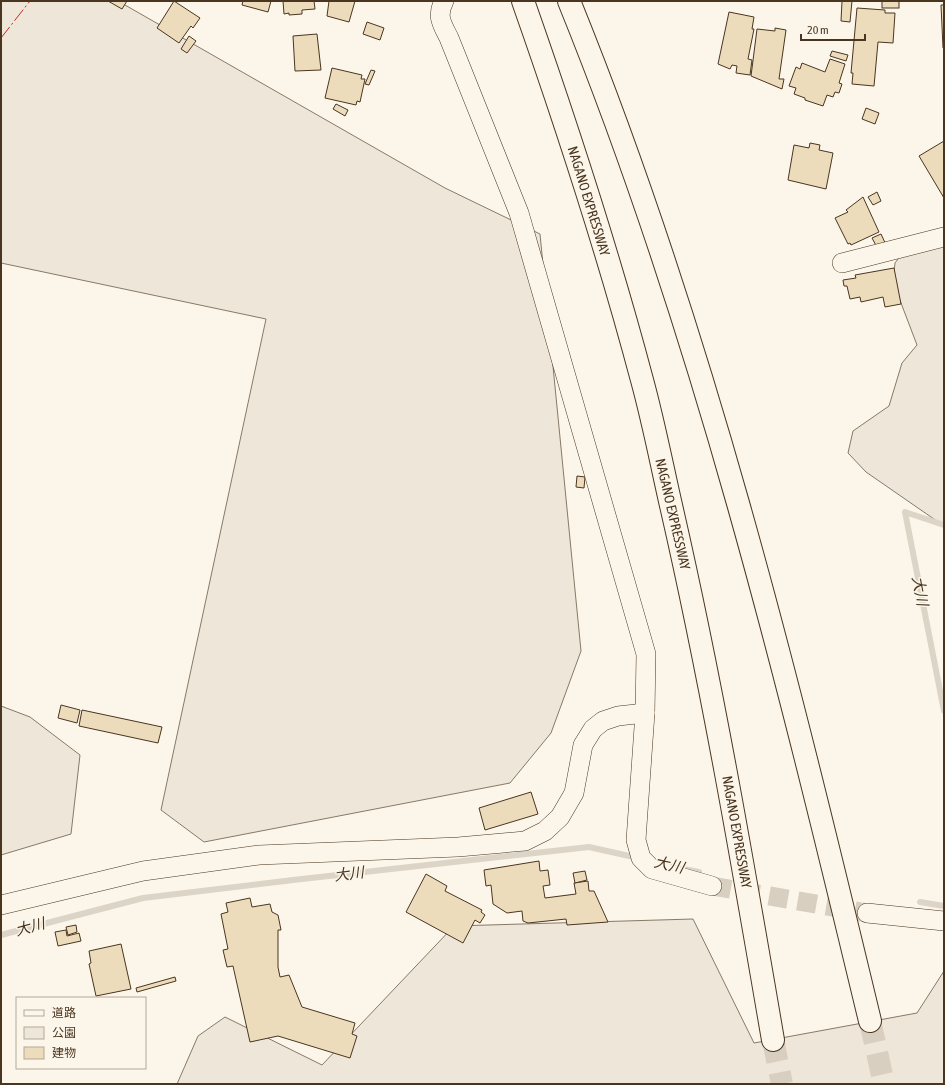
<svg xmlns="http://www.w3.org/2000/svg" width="945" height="1085" font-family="'Asap Condensed','Noto Sans JP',sans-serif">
<rect width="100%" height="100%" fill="#fbf6e9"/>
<g fill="#ede6d9" stroke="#887966">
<polygon points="1,1 118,1 445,188 540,234 581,651 551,733 510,783 204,842 161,810 266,319 1,263"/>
<polygon points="944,240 944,526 866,472 848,453 853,431 889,406 902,363 917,345 893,282 895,263 907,247"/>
<polygon points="1,706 30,717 80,755 71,834 1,855"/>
<polygon points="693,919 754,1043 917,1013 944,971 944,1084 177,1084 198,1036 225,1017 322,1065 454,926"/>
</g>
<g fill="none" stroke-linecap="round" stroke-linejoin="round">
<g stroke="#dcd4c6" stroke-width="6">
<polyline points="944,525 905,512 944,711"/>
<polyline points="684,869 699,872"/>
<polyline points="920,902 944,906"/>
<polyline points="1,935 143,898 293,880 589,847 638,858"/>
</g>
</g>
<g fill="#ecdcbc" stroke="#4a3520">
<polygon points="108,1 127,1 122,9"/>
<polygon points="174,1 200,18 193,28 191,26 179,43 157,28"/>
<polygon points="243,1 271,1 268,12 242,5"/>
<polygon points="283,1 314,1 315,9 302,10 302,14 289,15 289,13 284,14"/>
<polygon points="329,1 355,1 349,22 327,16"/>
<polygon points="842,1 852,1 850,22 841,21"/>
<rect x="882" y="1" width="17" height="7"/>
<polygon points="941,5 944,5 944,48 943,48"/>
<polygon points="857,8 885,10 885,13 895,13 893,43 878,42 874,86 852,84 853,73 851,73"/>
<polygon points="729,12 754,17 752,29 754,29 748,59 752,60 750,75 736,73 737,66 732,65 730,69 718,64"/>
<polygon points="367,22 384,28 380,40 363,34"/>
<polygon points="775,28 786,30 779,79 784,79 782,89 751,76 757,29 775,31"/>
<polygon points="317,34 321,70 295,71 293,36"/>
<polygon points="189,36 196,41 187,53 181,49"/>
<polygon points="832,51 848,55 846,61 830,56"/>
<polygon points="830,59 845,64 839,83 842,84 839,93 835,92 833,97 827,95 823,106 805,100 805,98 794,94 796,88 789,86 796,67 800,69 802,63 825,72"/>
<polygon points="332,68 362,75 361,79 365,79 360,102 357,101 356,105 325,98"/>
<polygon points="371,70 375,71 369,85 365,84"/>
<polygon points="336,104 348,110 345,116 333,109"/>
<polygon points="866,108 879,113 875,124 862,119"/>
<polygon points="944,141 944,198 919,156"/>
<polygon points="810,143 820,145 819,150 833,153 826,189 788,180 794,145 809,148"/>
<polygon points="877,192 881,201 873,205 868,197"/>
<polygon points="863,197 879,232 851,245 850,243 848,244 835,218 848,212 846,210"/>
<polygon points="881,234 887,247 879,251 872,238"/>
<polygon points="894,268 901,304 885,307 883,297 861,302 860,297 850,299 847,286 844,286 843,280 856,278 855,275"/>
<polygon points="577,476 585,477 584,488 576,487"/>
<polygon points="61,705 80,710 77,723 58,718"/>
<polygon points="82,710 162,727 158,743 79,726"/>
<polygon points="531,792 538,814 485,830 479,808"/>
<polygon points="539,861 540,871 548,870 550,885 543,886 545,898 576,894 574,883 588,881 589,891 594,891 608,922 567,925 566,919 528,923 523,921 522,911 507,913 493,904 491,885 486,886 484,870"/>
<polygon points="585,871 587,880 575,883 573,873"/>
<polygon points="426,874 447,886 445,891 482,910 481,912 485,915 480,923 475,920 463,943 406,912"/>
<polygon points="250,898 252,907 270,904 272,912 278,915 281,930 278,930 278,967 280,977 289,975 302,1007 355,1023 352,1034 357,1036 350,1058 278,1036 250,1042 233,966 227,967 223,950 228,949 221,914 228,912 226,903"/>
<polygon points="76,925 77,932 68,935 66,927"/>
<polygon points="66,930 67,936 79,933 81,941 58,946 55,932"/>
<polygon points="121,944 131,989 96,996 89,964 91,963 89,951"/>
<polygon points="175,977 176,981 137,992 136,988"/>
</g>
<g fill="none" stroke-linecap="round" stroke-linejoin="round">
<polyline stroke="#d8cfc1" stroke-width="19" stroke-dasharray="19 10" stroke-linecap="butt" points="712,886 867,913"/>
<g stroke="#d8cfc1" stroke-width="22" stroke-dasharray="22 11" stroke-linecap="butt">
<polyline points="870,1021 884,1084"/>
<polyline points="773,1040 782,1084"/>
</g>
<defs>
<g id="street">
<path d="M444,1C436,16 442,24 449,38L519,213L646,654L645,713L636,840L641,858L652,869L712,886"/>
<polyline points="842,263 944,237"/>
<polyline points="1,905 143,871 259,855 458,847 525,841 545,831 560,817 574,793 583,745 593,729 603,721 618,716 645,713"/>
<polyline points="867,913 944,921"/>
</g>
<g id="highway">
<path d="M523,1C567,126 608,252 642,380C653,420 661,461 670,501C711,679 742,859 773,1040"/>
<path d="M569,1C703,331 787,676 870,1021"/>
</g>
</defs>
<use href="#street" stroke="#4a3520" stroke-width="20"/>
<use href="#highway" stroke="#4a3520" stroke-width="24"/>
<use href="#street" stroke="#fbf6e9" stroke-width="19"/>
<use href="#highway" stroke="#fbf6e9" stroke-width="22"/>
<polyline stroke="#c62828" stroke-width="1" stroke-dasharray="14 3 2 3" stroke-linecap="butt" points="1,38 30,1"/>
</g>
<g text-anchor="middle" stroke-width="3" stroke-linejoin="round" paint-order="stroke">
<g font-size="14" fill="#4a3520" stroke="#fbf6e9">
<text transform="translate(589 201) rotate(73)" y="5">NAGANO EXPRESSWAY</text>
<text transform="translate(673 514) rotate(77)" y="5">NAGANO EXPRESSWAY</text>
<text transform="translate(737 832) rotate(80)" y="5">NAGANO EXPRESSWAY</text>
</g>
<g font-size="15" font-style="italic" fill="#4a3520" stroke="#fbf6e9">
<text transform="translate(920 591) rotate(79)" y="5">大川</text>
<text transform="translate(669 865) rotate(13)" y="5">大川</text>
<text transform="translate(349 874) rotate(-7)" y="5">大川</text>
<text transform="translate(30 927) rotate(-15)" y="5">大川</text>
</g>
</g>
<rect width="945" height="1085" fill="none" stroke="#4a3520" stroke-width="4"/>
<rect x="16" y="997" width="130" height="72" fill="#fbf6e9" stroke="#b4a999"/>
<rect x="24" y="1010" width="20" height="6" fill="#fbf6e9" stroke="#b4a999"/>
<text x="52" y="1017" font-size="12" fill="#4a3520">道路</text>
<rect x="24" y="1027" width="20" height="12" fill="#ede6d9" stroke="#b4a999"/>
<text x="52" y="1037" font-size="12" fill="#4a3520">公園</text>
<rect x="24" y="1047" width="20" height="12" fill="#ecdcbc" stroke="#b4a999"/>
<text x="52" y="1057" font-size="12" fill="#4a3520">建物</text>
<path d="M801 34v6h64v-6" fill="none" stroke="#4a3520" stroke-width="2"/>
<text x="807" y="34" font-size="12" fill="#4a3520" stroke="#fbf6e9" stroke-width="3" paint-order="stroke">20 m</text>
</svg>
